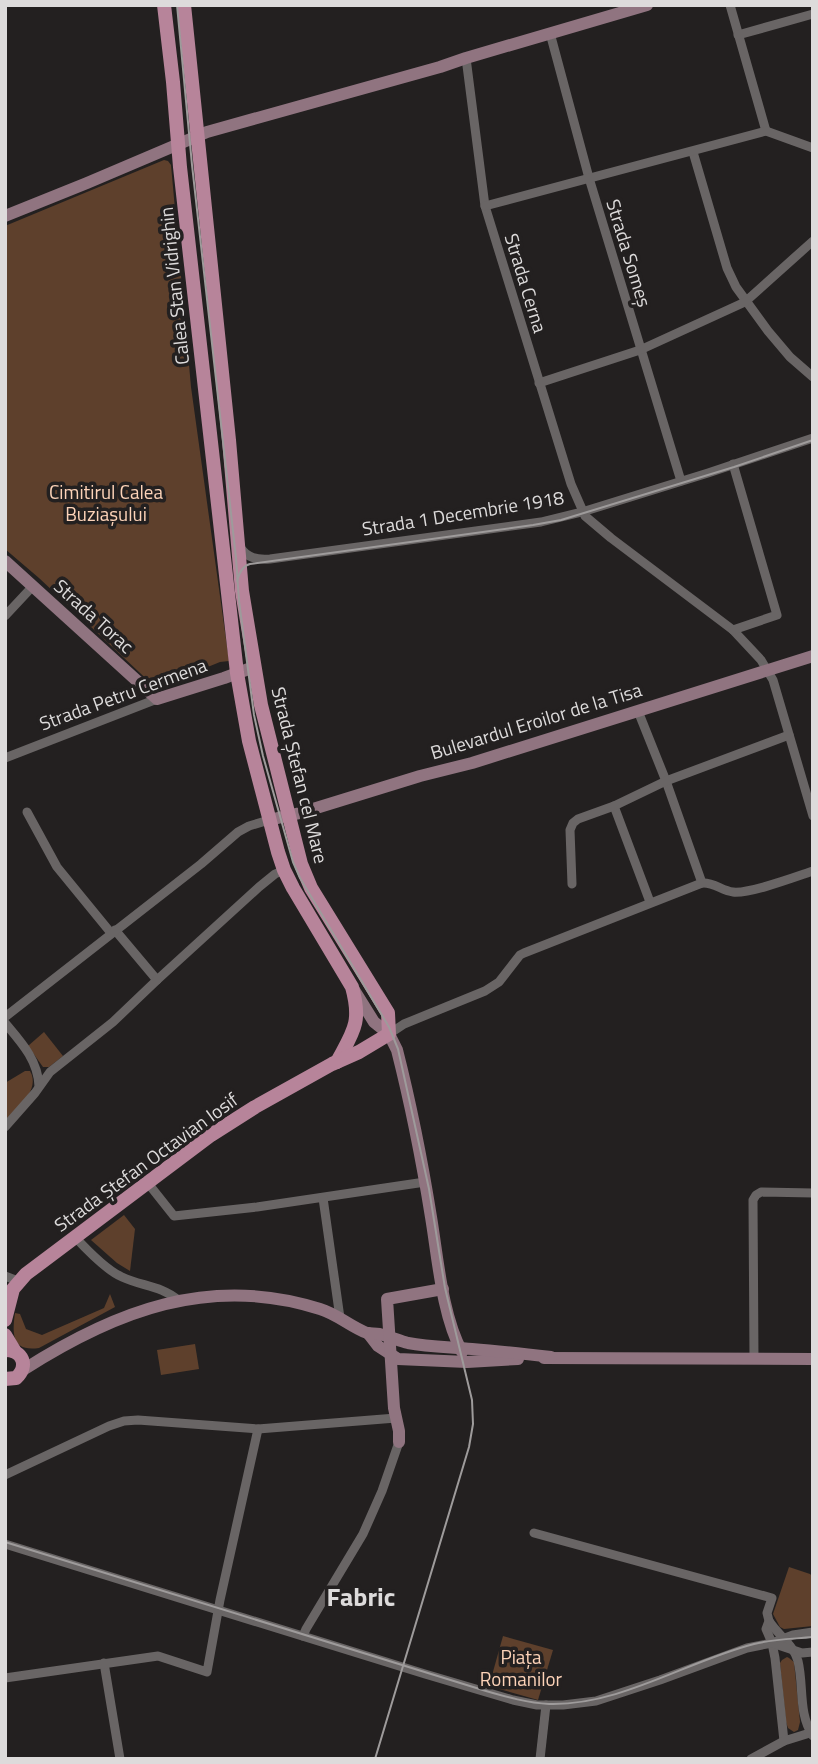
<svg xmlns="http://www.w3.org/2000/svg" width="818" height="1764" font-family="'Titillium Web',sans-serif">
<rect width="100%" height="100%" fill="#232020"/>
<g fill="#5e402c">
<polygon points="164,160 168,161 171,165 191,387 229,661 220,662 156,688 39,578 5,549 5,226"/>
<polygon points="44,1032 63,1056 49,1067 43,1067 28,1046"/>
<path d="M25,1071H30C41,1090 17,1108 5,1122V1083Z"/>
<polygon points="124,1215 135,1229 130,1271 117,1263 91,1240"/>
<path d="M110,1294L115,1307L39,1348C12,1352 12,1334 15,1313L20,1314L26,1329L42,1335L104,1308Z"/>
<polygon points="195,1344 199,1369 161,1375 157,1350"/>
<polygon points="789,1567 810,1574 813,1577 813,1626 784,1629 780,1627 773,1614"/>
<polygon points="503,1636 553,1650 538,1700 489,1686"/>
<polygon points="787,1657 789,1658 794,1662 800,1722 798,1730 794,1732 788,1728 786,1722 780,1663 782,1660"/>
</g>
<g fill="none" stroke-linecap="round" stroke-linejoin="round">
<g stroke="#696565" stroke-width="9">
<polyline points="730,5 766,131"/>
<polyline points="550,33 589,178 681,481"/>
<polyline points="738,35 813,14"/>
<polyline points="466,58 485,206 571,484 585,516 611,538 733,630 761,660 773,680 813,816"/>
<polyline points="693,152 727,268 736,287 768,331 790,357 813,377"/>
<polyline points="485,206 766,131 813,148"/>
<polyline points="539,383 640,350 745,302 813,241"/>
<path d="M240,547C247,558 257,560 270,559L541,522L582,512L708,473L813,438"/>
<polyline points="5,616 33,586"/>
<polyline points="733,630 777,615 733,464"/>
<polyline points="638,711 666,781 702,883"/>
<polyline points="5,758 157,699"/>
<polyline points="614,806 650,902"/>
<polyline points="27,812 57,867 111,933"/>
<polyline points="572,884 570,830 573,823 578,819 614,806 666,781 789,735"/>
<polyline points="115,930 157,980"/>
<polyline points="5,1017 201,864 238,832 249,826 269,820"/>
<path d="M5,1023C21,1042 38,1060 39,1086"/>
<path d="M389,1034L404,1024L485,991L499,982L520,955L524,953L702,883C714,882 722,891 733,892C750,894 795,877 813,871"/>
<polyline points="5,1127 35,1093 50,1072 113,1022 157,980 259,887 275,874 284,870"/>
<polyline points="147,1182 174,1216 257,1207 425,1182"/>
<polyline points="323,1198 340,1318"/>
<path d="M75,1237C87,1250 106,1270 122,1277C141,1286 162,1286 178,1300"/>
<polyline points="5,1276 18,1281"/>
<polyline points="754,1359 753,1200 756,1195 761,1192 813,1193"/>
<polyline points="5,1475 109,1426 124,1421 138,1420 258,1429 396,1418"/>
<polyline points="534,1533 772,1598 767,1613 769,1621 766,1629 772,1643 775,1658 784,1741"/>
<polyline points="5,1544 425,1674 513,1700 537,1705 563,1705 596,1701 660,1680 747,1648 772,1643 793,1635 813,1632"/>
<path d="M769,1621C778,1635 794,1645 798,1661C804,1686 798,1714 813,1736"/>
<polyline points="303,1636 306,1629 363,1534 382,1491 399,1442"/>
<polyline points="772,1643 802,1653 813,1652"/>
<polyline points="104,1663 120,1759"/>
<polyline points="5,1678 158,1656 207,1672 220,1600 258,1429"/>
<polyline points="540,1759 546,1705"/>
<polyline points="751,1759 784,1741 813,1732"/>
</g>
<g stroke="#907480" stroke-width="12">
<polyline points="5,216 87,183 207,132 440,67 466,58 647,5"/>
<polyline points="5,561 157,699 224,678 254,667"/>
<polyline points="269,820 300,813 420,776 472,763 813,656"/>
<path d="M354,990L374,1022L389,1034L397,1050C411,1105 422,1161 431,1217C438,1259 442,1315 462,1352"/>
<polyline points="368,1333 378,1346 398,1359 467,1362 518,1359"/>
<polyline points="544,1358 813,1359"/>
<path d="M23,1370C115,1311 210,1274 320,1309C337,1314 351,1327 367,1333C372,1334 378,1333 383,1335C391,1337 400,1341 408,1343C429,1347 451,1347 472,1349C498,1351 525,1354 551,1357"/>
<polyline points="399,1442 399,1431 394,1408 387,1299 443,1289"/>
</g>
<g stroke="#b7849a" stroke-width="14">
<path d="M164,5L173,82L180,167L237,673L249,741L278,852L284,870L293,888L352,987C362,1023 353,1032 337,1062"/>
<polyline points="5,1320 13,1289 26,1274 211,1135 255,1107 332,1064 359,1052 389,1034 388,1013 311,888 301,864 261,705 242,591 229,440 184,5"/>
<polyline points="5,1335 14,1350"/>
<path d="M5,1350C23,1350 29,1366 16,1378L5,1379"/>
</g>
<g stroke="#9e9b9b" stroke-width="2">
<polyline points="177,5 192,165 236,558 239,601 254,715 263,756 293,862 300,878 389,1027 398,1049 429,1189 445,1288 472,1400 473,1424 469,1447 375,1759"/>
<path d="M237,581C239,573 242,566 250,564L533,525L561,520L734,467L813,440"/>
<path d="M5,1542L486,1691C507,1697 528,1703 549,1704C620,1706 687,1661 754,1644C773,1639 793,1639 813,1637"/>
</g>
</g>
<g text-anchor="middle" stroke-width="7" stroke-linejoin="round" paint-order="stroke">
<g font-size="19" fill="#dddbdb" stroke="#232020">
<text transform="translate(629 253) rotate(73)" y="7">Strada Someș</text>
<text transform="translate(526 283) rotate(73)" y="7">Strada Cerna</text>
<text transform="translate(174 286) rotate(-96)" y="7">Calea Stan Vidrighin</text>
<text transform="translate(463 513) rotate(-9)" y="7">Strada 1 Decembrie 1918</text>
<text transform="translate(94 616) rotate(42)" y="7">Strada Torac</text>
<text transform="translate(123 694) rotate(-20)" y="7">Strada Petru Cermena</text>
<text transform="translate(536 721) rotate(-17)" y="7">Bulevardul Eroilor de la Tisa</text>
<text transform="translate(300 775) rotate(76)" y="7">Strada Ștefan cel Mare</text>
<text transform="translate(146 1162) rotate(-36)" y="7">Strada Ștefan Octavian Iosif</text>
</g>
<g font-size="19" fill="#fdd3b8" stroke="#232020">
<text x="106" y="499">Cimitirul Calea<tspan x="106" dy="22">Buziașului</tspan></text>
<text x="521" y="1664">Piața<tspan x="521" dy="22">Romanilor</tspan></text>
</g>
<g font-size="26" font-weight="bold" fill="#dddbdb" stroke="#232020">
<text x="361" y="1606">Fabric</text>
</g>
</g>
<rect width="818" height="1764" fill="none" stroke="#dddbdb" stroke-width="14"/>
</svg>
